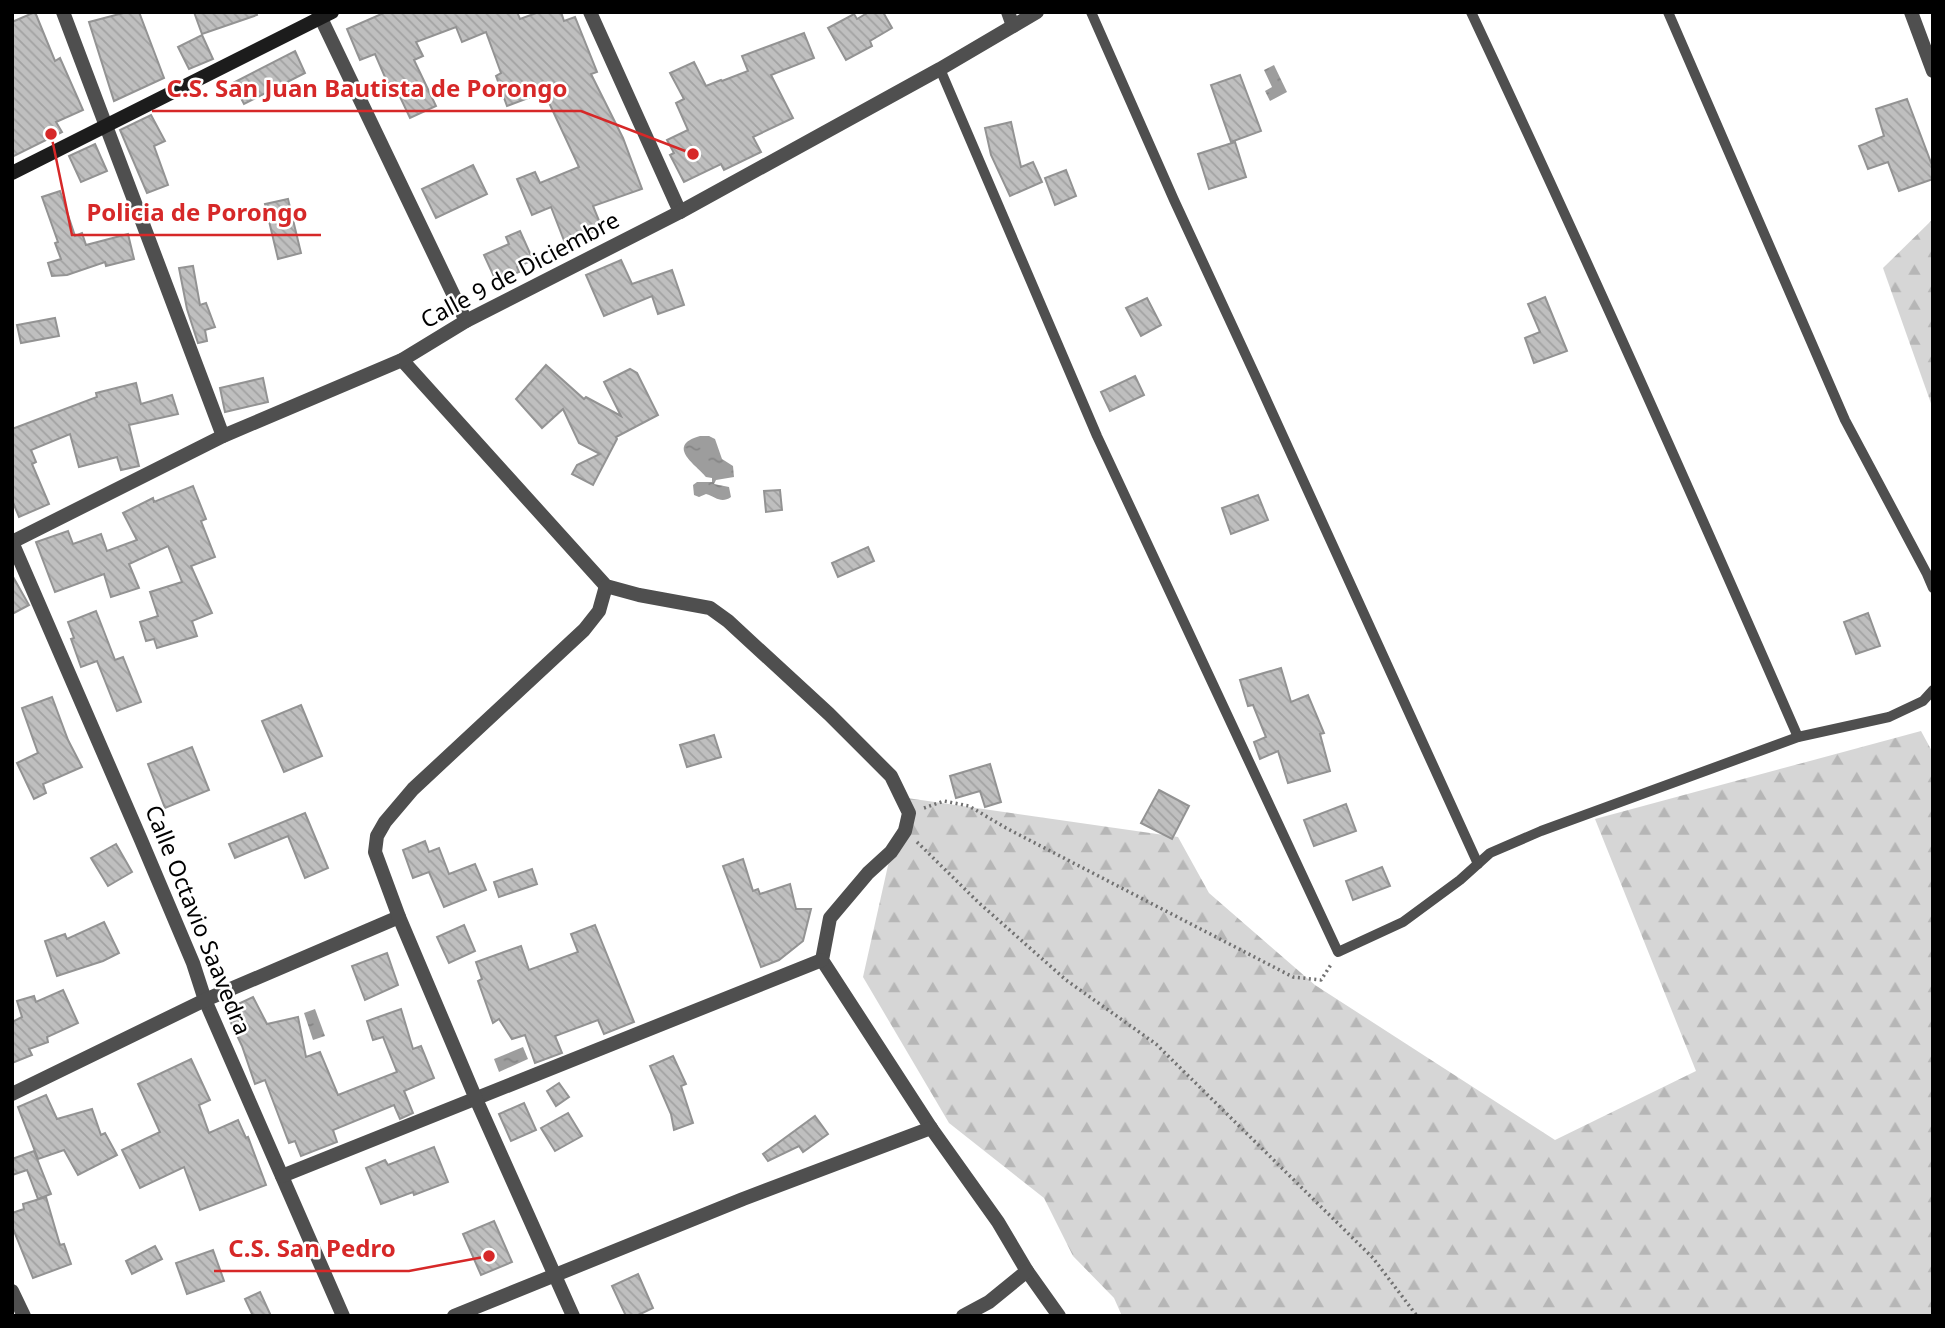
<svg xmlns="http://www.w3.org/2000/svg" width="1945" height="1328" font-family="'Noto Sans',sans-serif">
<defs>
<pattern id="forest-firs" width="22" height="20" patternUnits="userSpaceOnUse" patternTransform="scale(1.75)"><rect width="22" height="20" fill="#d6d6d6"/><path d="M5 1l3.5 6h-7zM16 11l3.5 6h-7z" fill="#b6b6b6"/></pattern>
<pattern id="water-ripples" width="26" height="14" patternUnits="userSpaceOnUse" patternTransform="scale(1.75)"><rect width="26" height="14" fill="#9d9d9d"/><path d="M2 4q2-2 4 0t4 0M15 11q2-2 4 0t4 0" fill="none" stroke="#858585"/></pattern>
<pattern id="building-back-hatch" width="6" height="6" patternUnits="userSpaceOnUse" patternTransform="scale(1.75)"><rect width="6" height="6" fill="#bfbfbf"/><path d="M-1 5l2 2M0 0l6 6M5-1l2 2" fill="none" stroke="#a2a2a2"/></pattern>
</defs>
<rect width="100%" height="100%" fill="#fff"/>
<g fill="url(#forest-firs)">
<polygon points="1933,219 1933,409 1883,268"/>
<polygon points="1921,731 1933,753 1933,1316 1122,1316 1114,1298 1073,1256 1044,1198 949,1123 863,977 891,852 907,798 1178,837 1209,893 1315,985 1555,1140 1696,1071 1595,819"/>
</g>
<g fill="url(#water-ripples)">
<polygon points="1274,65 1287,92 1270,101 1265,91 1272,87 1264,70"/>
<path d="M700,436H709L715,439L722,459L733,466L734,477L716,480L714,484L729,487L731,497C721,504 716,497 706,494L699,497L694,495L693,485L697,482H712V478L706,477C698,466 664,446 700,436Z"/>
<polygon points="315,1009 325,1036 313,1040 304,1013"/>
<polygon points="523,1047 528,1059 499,1072 494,1059"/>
</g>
<g fill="url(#building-back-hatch)" stroke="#939393" stroke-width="2">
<polygon points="35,12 55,61 60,58 83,110 56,122 62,132 12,157 12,22"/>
<polygon points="127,12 139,12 164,78 114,101 89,22"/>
<polygon points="194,12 256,12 257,15 202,34"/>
<polygon points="386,12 517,12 520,19 539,12 561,12 564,21 575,17 597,72 591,74 623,138 642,189 593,206 602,228 565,243 551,207 532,215 517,179 535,172 540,183 579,167 544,92 507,106 496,76 501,73 486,32 462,42 456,27 416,42 423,56 414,60 436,106 410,118 393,82 388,84 375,54 360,60 347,29"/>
<polygon points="869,12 883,12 892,28 870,41 872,46 846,60 828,28 854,14 857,19"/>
<polygon points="804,33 814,58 771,75 793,118 753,137 761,152 724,170 721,164 684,182 670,155 674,153 667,140 688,130 676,103 684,99 670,73 694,62 706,86 721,80 722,81 748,71 742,56"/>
<polygon points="202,35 213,59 189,69 178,47"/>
<polygon points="295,51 305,73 244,104 233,83"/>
<polygon points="1240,75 1261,131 1231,142 1211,85"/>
<polygon points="1907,99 1933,168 1933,179 1899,191 1888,162 1868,169 1859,146 1884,136 1876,109"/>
<polygon points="151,115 165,141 154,146 168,185 147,193 120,130"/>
<polygon points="1011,122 1021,167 1033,162 1042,182 1010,196 991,155 985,128"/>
<polygon points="1235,142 1246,177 1209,189 1198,154"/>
<polygon points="95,144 107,171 81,182 69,156"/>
<polygon points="473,165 487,194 436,218 422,189"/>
<polygon points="1066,170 1076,196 1055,205 1045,178"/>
<polygon points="60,191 75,236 82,233 86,245 128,234 134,259 106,266 105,262 67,275 52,276 48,263 61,259 55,243 58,242 42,197"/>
<polygon points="288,199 301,253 278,259 265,204"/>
<polygon points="520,231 533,260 517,267 519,272 496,281 484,255 509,244 506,237"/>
<polygon points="621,260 632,284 672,270 684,305 658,314 652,296 604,316 586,275"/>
<polygon points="193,266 200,305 206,303 215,327 205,330 207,341 198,343 187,309 179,268"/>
<polygon points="1545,297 1567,351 1534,363 1525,338 1540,332 1528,304"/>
<polygon points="1147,298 1161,325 1141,336 1126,308"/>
<polygon points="55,318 59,336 21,343 17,325"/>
<polygon points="546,365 584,399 586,397 621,416 604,382 630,369 637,373 658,415 616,437 617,439 593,485 572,474 577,465 600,454 579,443 563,409 542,428 516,399"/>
<polygon points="1135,376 1144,395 1110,411 1101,392"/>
<polygon points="263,378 268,402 225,412 220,388"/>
<polygon points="136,383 141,404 172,395 178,414 129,425 139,466 121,470 117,457 79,467 70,434 31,450 36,462 32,464 49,504 19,517 12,500 12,429 97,397 96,393"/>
<polygon points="193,486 206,519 201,521 215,557 191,566 212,613 192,621 197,636 157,648 154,639 146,641 140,622 158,616 150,592 182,582 168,546 129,564 139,588 111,597 104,574 55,592 36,542 68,531 73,544 101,534 107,551 137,540 123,513 153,498 154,502"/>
<polygon points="780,490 782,510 766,512 764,491"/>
<polygon points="1258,495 1268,520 1231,534 1222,508"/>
<polygon points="868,547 874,561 838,577 832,563"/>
<polygon points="12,575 29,605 12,614"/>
<polygon points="96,611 115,660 123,657 141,702 117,711 97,661 81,667 71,639 74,638 68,622"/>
<polygon points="1868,613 1880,646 1856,654 1844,622"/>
<polygon points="1281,668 1291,702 1308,695 1324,733 1320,734 1330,771 1288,783 1278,751 1260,759 1254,742 1266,737 1253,705 1248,706 1240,680"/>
<polygon points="52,697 68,740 82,767 43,784 46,793 34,799 17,763 38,753 22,708"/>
<polygon points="301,705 322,756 284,772 262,721"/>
<polygon points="714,735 721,757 687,767 680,745"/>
<polygon points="192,747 209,790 165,808 148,764"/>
<polygon points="990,764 1001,802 985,807 980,791 956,798 950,776"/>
<polygon points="1159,790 1189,806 1172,839 1141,823"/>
<polygon points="1346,804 1356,831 1314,846 1304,820"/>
<polygon points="305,813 328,868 305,878 288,836 235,858 229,844"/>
<polygon points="425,841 429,852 439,848 449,874 475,864 486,890 444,907 429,872 413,878 403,850"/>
<polygon points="116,844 132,872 108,886 91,858"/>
<polygon points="743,859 753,891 758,889 760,894 790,884 796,909 811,909 803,941 779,960 761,967 723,866"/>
<polygon points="1382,867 1390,886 1353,900 1346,881"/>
<polygon points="532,869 537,884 499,897 494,882"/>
<polygon points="104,922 119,953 103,961 57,976 45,941 65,934 67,939"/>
<polygon points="464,925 475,951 449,963 437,937"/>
<polygon points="595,925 634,1022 604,1034 598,1020 555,1036 562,1053 535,1063 525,1035 512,1039 499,1019 493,1023 478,981 482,979 476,962 521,946 529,970 578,952 571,934"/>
<polygon points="387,953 398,985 365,1000 352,966"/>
<polygon points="63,990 78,1023 47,1037 48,1042 29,1049 32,1055 12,1063 12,1022 22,1017 17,1001 34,996 36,1002"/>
<polygon points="253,997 267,1024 298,1017 306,1057 320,1052 338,1095 397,1072 383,1037 373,1040 367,1021 401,1009 413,1049 421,1046 434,1078 404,1091 413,1113 400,1119 394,1105 333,1130 337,1142 301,1156 295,1141 289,1143 265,1080 255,1084 242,1046 225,1010"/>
<polygon points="673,1056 686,1084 681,1086 693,1123 674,1130 671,1114 650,1066"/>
<polygon points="191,1059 210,1100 199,1105 209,1133 238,1120 246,1138 248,1137 266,1185 200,1210 184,1167 140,1188 122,1150 160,1132 138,1084"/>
<polygon points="559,1083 569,1097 556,1106 547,1091"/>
<polygon points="46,1095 57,1119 92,1109 101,1135 105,1133 117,1155 78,1175 64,1150 38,1159 18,1107"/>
<polygon points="524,1103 536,1130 511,1141 499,1114"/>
<polygon points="568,1113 582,1136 555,1151 541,1128"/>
<polygon points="815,1116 828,1134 803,1152 799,1146 768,1161 763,1154"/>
<polygon points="434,1147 448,1182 414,1195 413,1192 381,1204 366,1168 385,1160 388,1165"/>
<polygon points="34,1151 51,1194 38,1199 27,1170 12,1175 12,1159"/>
<polygon points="46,1197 60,1245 64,1244 71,1264 33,1278 12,1226 12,1213 24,1209 23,1204"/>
<polygon points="494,1221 512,1262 481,1275 463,1234"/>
<polygon points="155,1246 162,1259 132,1274 126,1261"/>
<polygon points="213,1250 224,1281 187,1294 176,1263"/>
<polygon points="638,1274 653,1308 636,1316 626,1316 612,1286"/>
<polygon points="260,1292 271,1316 253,1316 245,1299"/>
</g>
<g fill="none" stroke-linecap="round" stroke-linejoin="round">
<g stroke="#717171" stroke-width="3.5" stroke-dasharray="2 3.5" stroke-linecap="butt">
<polyline points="924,808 944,801 969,806 1006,828 1293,977 1321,980 1332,963"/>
<polyline points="917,842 978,902 1066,980 1156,1044 1373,1258 1417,1316"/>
</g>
<g stroke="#4f4f4f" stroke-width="10">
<polyline points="1091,12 1174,200 1256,377 1478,864"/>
<path d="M1471,12C1584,252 1692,494 1798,737"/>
<polyline points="1668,12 1845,420 1927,574 1933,588"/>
<polyline points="940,69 1097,436 1338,952 1403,922 1460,880 1490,853 1541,831 1798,737 1889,717 1923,701 1933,690"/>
</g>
<g stroke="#4f4f4f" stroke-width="14">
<polyline points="63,12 223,436"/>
<polyline points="318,12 466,321"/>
<polyline points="590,12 680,212"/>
<polyline points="1008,12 1013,26"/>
<polyline points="1911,12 1933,71"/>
<polyline points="402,360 606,586 639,595 710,608 728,621 829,714 891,776 909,813 905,831 891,852 868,873 830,918 822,960 931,1128 998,1222 1027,1271 1059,1316"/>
<polyline points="12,542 223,436 402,360 466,321 680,212 940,69 1037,12"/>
<polyline points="12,542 141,840 193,963 205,1000 343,1316"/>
<polyline points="12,1094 205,1000 399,917"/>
<polyline points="282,1176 822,960"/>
<polyline points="12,1291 24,1316"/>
<polyline points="454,1316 743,1199 931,1128"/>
<polyline points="573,1316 476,1099 399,917 375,852 377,836 385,822 413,789 584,630 599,611 606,586"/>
<polyline points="963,1316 989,1302 1027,1271"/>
</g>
<polyline stroke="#1c1c1c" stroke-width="14" points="12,173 332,12"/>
</g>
<g text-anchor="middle" stroke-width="5" stroke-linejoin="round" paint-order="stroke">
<g font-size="23" fill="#000" stroke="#fff">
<text transform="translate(520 270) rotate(-28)" y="8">Calle 9 de Diciembre</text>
<text transform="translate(198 920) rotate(68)" y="8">Calle Octavio Saavedra</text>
</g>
</g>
<path fill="none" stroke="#d62828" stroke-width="2.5" d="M693 154L581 111H152M51 134L72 235H321M489 1256L409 1271H214"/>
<g fill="#d62828" stroke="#fff" stroke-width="2.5">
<circle cx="693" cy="154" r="7"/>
<circle cx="51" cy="134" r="7"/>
<circle cx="489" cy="1256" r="7"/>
</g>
<g font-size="24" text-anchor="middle" font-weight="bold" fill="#d62828" stroke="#fff" stroke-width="5" stroke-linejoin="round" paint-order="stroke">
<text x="367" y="97">C.S. San Juan Bautista de Porongo</text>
<text x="197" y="221">Policia de Porongo</text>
<text x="312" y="1257">C.S. San Pedro</text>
</g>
<rect width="1945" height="1328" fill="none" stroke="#000000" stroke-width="28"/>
</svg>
